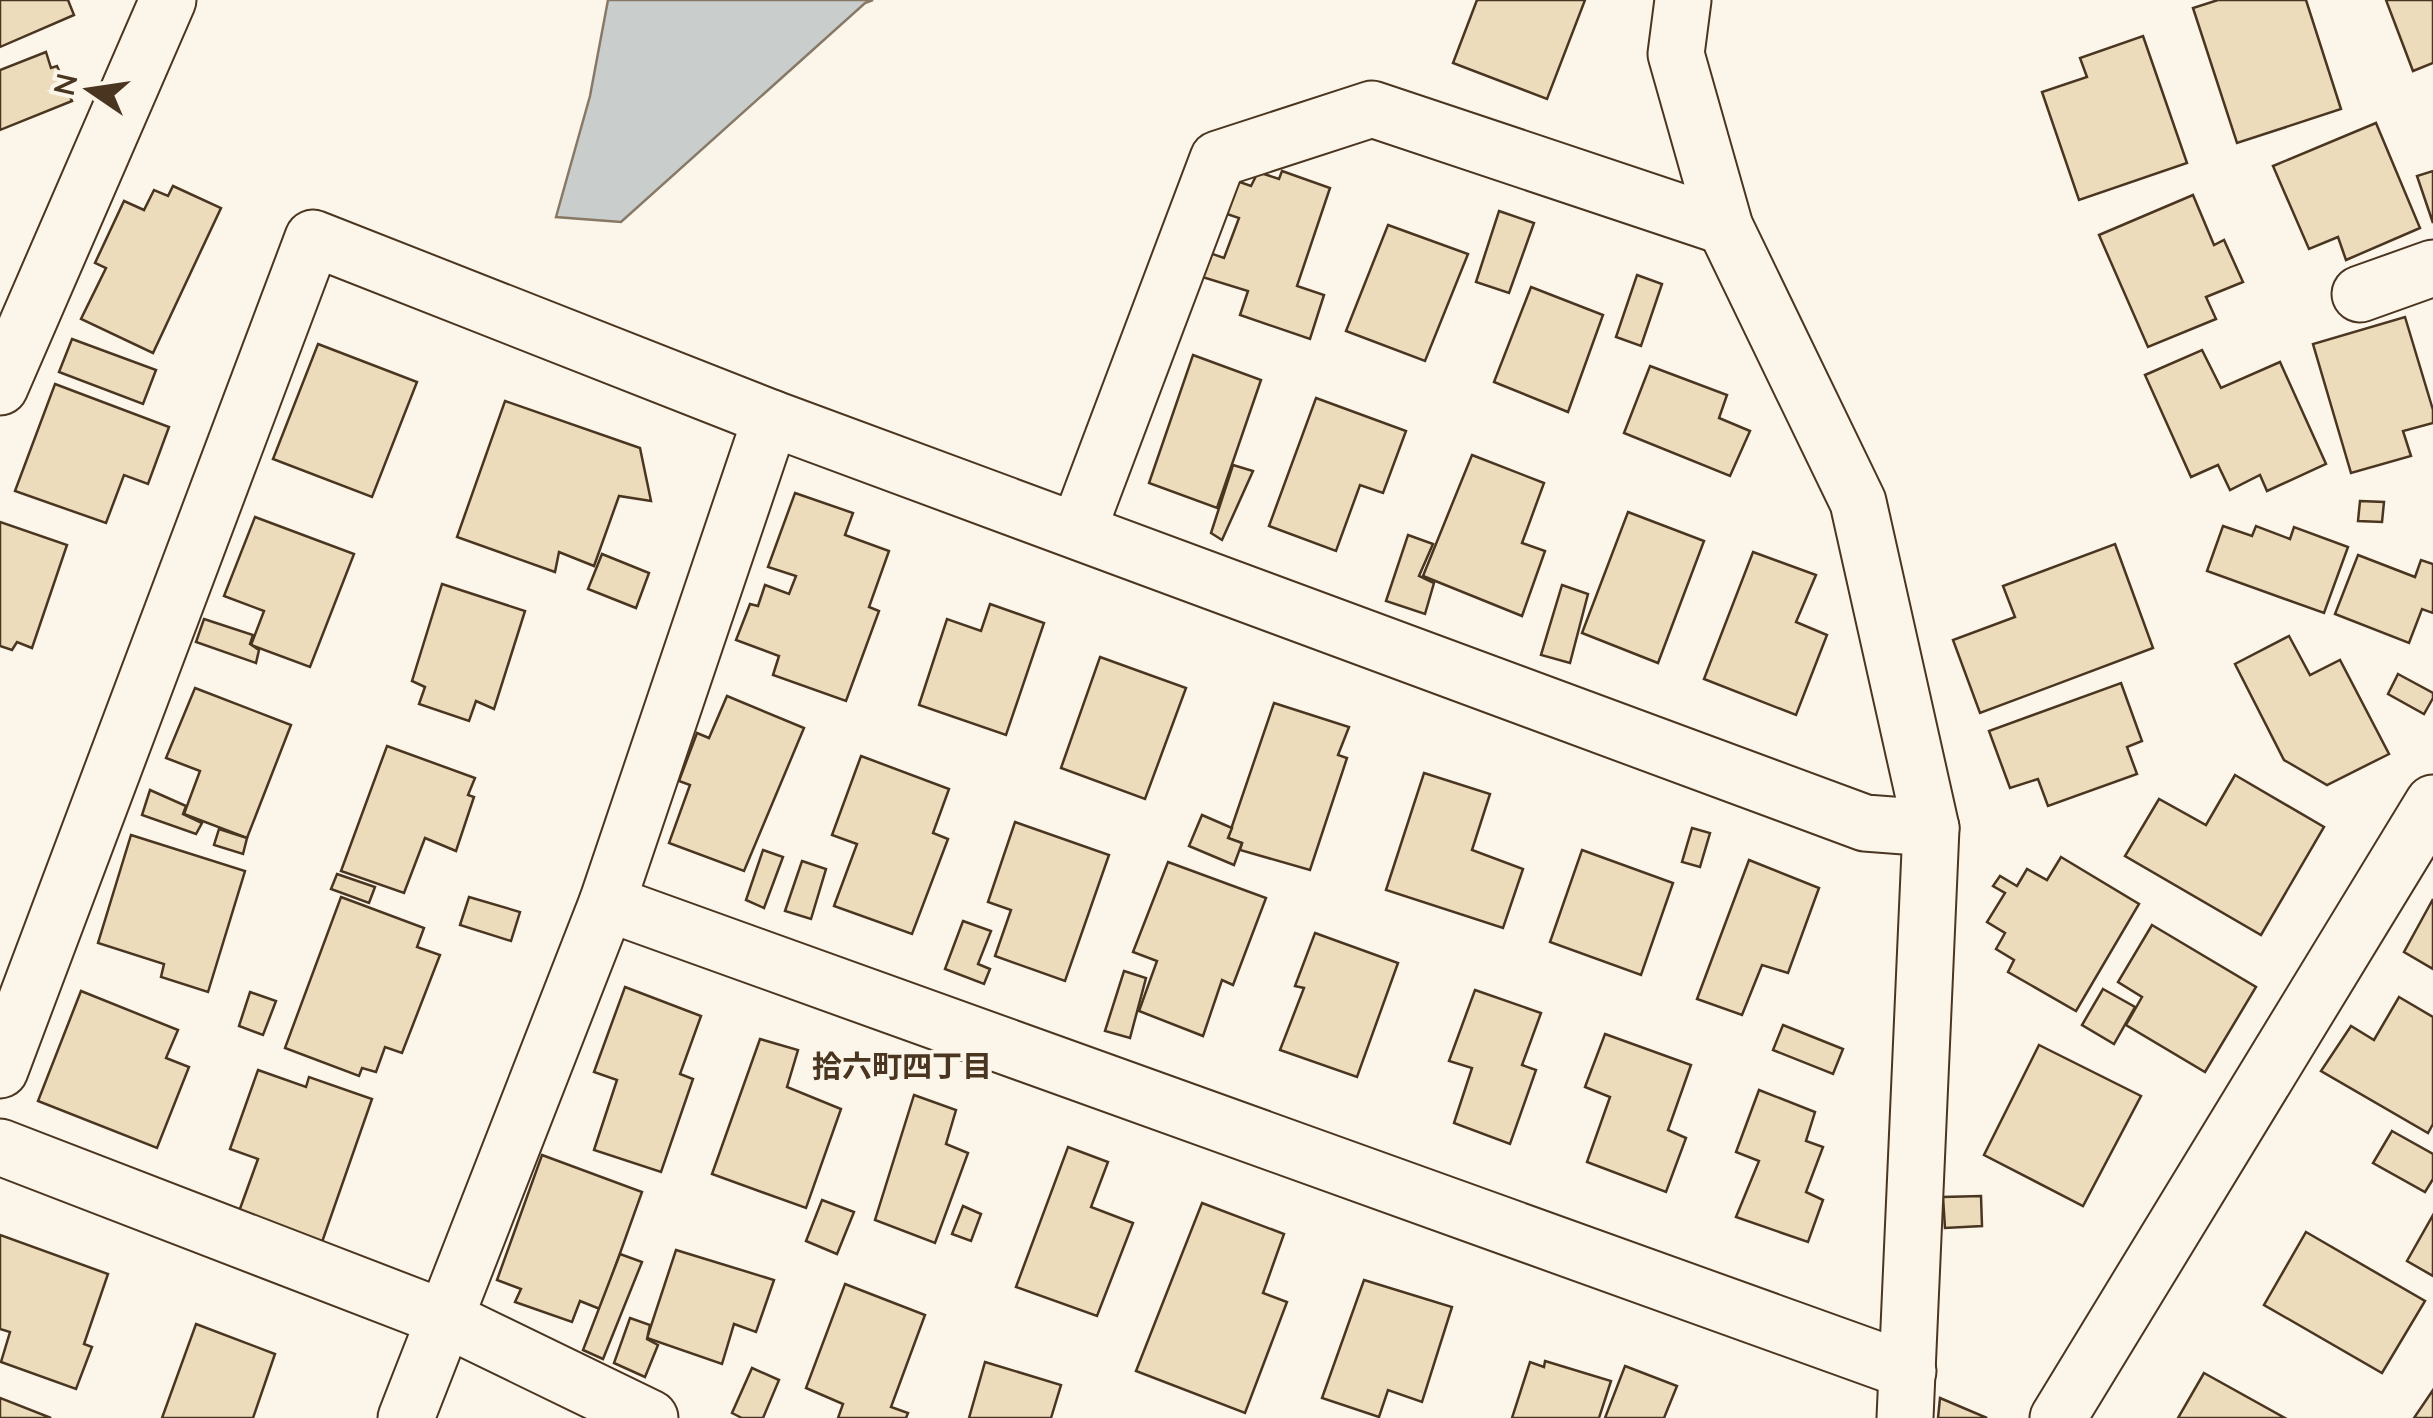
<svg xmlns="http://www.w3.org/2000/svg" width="2433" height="1418" font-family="Lato,'Noto Sans JP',sans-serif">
<rect width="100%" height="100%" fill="#fbf6e9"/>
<polygon fill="#c9cecd" stroke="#887966" stroke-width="2.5" points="608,0 873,0 865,3 621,222 556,217 590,96"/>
<g fill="#ecdcbc" stroke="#4a3520" stroke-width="2.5">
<polygon points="0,0 68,0 74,15 0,47"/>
<polygon points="1477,0 1585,0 1547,99 1453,63"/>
<polygon points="2218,0 2306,0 2341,109 2237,143 2193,8"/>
<polygon points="2386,0 2433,0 2433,63 2413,71"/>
<polygon points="2143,36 2187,163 2079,200 2042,92 2087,77 2080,58"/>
<polygon points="46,52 51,68 57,66 72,101 0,130 0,70"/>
<polygon points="2376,123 2420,228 2346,260 2338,237 2309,249 2273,166"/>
<polygon points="1282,171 1330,188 1297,286 1324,295 1310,339 1240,315 1248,291 1199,276 1207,252 1224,258 1239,218 1221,212 1234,180 1251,186 1258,172 1279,179"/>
<polygon points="2433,171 2433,223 2417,176"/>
<polygon points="173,186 221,208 153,353 81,319 106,268 95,263 124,201 144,210 154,190 168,196"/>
<polygon points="2193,195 2214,245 2224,240 2243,282 2206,297 2216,319 2148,347 2099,235"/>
<polygon points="1499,211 1534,223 1509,293 1476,282"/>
<polygon points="1388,225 1468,254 1425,361 1346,331"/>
<polygon points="1637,275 1662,284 1641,346 1616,337"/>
<polygon points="1531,287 1603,315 1568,412 1494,382"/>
<polygon points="2405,317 2433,410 2433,423 2403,431 2411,456 2351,473 2313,344"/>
<polygon points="72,339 156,370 143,404 59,372"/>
<polygon points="318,344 417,382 372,497 273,459"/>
<polygon points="2202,350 2221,388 2280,362 2326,464 2267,491 2260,475 2230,490 2218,465 2191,477 2145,375"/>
<polygon points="1193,355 1261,380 1217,508 1149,483"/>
<polygon points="1650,366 1727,395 1719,418 1750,431 1730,476 1624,433"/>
<polygon points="55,384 169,427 148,484 124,475 106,523 15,491"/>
<polygon points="1316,398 1406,431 1383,493 1360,485 1336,551 1269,526"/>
<polygon points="505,401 640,448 651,501 619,496 594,566 559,552 555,572 457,537"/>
<polygon points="1472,455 1544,483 1522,543 1545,551 1522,616 1423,576"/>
<polygon points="1233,465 1253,471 1222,540 1211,533"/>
<polygon points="795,493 853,513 845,535 889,551 869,607 879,611 846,701 773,675 779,656 736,640 750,604 758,606 765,585 789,594 796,576 768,567"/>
<polygon points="2360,501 2384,502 2382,522 2358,521"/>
<polygon points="1628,512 1704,541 1658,663 1582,633"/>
<polygon points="255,517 354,554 310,667 251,645 264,611 224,596"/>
<polygon points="0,522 67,545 32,648 17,642 12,650 0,646"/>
<polygon points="2223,526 2252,536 2256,526 2290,539 2294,527 2348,547 2324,613 2207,571"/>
<polygon points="1408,535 1433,544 1419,576 1434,583 1425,614 1386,601"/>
<polygon points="2115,544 2153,648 1980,713 1953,640 2015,617 2003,586"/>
<polygon points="1753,552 1816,575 1796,622 1827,635 1796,715 1704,679"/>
<polygon points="602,554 649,573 636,608 588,589"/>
<polygon points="2358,555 2415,577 2421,560 2433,564 2433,613 2422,609 2409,643 2335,614"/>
<polygon points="442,584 525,611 494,709 476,701 469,721 419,704 425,687 412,681"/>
<polygon points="1562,585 1588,594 1570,663 1541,655"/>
<polygon points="990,604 1044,623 1006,735 919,705 947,619 981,631"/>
<polygon points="204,619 253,635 250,644 259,650 256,663 196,642"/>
<polygon points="2289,636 2310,675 2340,660 2389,754 2327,785 2284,760 2235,664"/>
<polygon points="1100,657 1186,688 1145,799 1061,768"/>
<polygon points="2398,674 2433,693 2433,698 2424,714 2388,694"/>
<polygon points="2121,683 2142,741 2127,747 2137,774 2048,806 2038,779 2010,788 1989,731"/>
<polygon points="195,688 291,725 247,838 184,814 200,771 166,758"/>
<polygon points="727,696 804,728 744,871 669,843 690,785 679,781 697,733 709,738"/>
<polygon points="1274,703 1349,727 1338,755 1347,758 1310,870 1240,850 1242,843 1228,838"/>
<polygon points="387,746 475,778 468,795 474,797 456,851 425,838 404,893 341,871"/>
<polygon points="861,756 949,789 933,833 948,839 912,934 834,906 857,844 832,835"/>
<polygon points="1424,773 1490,794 1472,850 1523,869 1503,928 1386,890"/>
<polygon points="2235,775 2324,827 2261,935 2125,856 2159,799 2206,825"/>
<polygon points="150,790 186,806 183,814 202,823 196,834 142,815"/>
<polygon points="1202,815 1232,828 1228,838 1242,843 1234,865 1189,846"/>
<polygon points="1015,822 1109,855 1065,981 995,956 1011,910 988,902"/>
<polygon points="1692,828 1710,833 1700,867 1682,862"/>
<polygon points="219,829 247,838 243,854 214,845"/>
<polygon points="131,835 245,871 208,992 161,977 164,964 98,943"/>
<polygon points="763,850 783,857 764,908 746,900"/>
<polygon points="1582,850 1673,883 1641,975 1550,942"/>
<polygon points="2061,857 2139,904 2076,1011 2008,972 2014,960 1996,949 2005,933 1987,922 2005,893 1993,886 2000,876 2017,886 2027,869 2047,880"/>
<polygon points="1749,860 1819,888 1788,973 1762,965 1742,1015 1697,999"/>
<polygon points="802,861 826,869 811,919 785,911"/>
<polygon points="1168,862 1266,898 1233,985 1222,980 1203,1036 1139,1011 1157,961 1133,952"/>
<polygon points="337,874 375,887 369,903 331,889"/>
<polygon points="341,897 424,928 417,947 440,955 402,1053 385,1047 376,1072 362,1068 359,1076 285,1048"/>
<polygon points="469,897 520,912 511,941 460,925"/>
<polygon points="2433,899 2433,969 2404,952"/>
<polygon points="963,921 991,931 978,964 990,969 984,984 945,969"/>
<polygon points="2152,925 2256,987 2205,1072 2126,1025 2142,997 2118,982"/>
<polygon points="1315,933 1398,963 1357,1077 1280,1050 1304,988 1295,986"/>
<polygon points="1124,971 1146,978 1130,1038 1105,1031"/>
<polygon points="625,987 701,1016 680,1074 693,1079 661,1172 594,1150 617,1080 594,1072"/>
<polygon points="2103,989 2135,1007 2114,1044 2082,1025"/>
<polygon points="1475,990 1541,1013 1522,1065 1536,1070 1510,1144 1454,1123 1472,1068 1449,1061"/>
<polygon points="81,991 178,1030 166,1058 189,1067 157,1148 38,1101"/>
<polygon points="250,992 276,1001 263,1035 239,1026"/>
<polygon points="2399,997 2433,1017 2433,1124 2428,1133 2321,1071 2351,1026 2374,1040"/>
<polygon points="1783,1025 1843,1049 1833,1074 1773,1050"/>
<polygon points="1605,1034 1691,1065 1668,1130 1686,1138 1666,1192 1587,1162 1610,1097 1585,1087"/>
<polygon points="760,1039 798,1050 787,1087 841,1109 806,1208 712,1174"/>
<polygon points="2039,1045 2141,1096 2083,1206 1984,1155"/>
<polygon points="258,1070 306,1087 309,1077 372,1099 321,1245 237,1217 258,1159 230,1149"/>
<polygon points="1759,1090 1815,1112 1806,1141 1823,1147 1806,1192 1823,1200 1808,1242 1736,1217 1759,1161 1736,1152"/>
<polygon points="914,1095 956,1110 946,1144 968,1153 935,1243 875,1220"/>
<polygon points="2392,1131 2433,1154 2433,1179 2425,1192 2373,1163"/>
<polygon points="1068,1147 1108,1162 1091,1207 1133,1223 1097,1316 1016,1287"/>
<polygon points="542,1155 642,1192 600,1309 580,1301 572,1322 515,1302 521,1289 497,1280"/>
<polygon points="1981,1196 1982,1226 1945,1228 1943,1197"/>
<polygon points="822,1200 854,1212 837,1254 806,1241"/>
<polygon points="1202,1203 1284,1234 1263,1293 1287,1302 1245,1413 1136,1371"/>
<polygon points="963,1206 981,1214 971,1241 952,1234"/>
<polygon points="2433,1215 2433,1276 2407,1261"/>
<polygon points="2306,1232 2425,1301 2382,1373 2264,1305"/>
<polygon points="0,1235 108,1274 84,1344 92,1347 76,1389 1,1362 10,1332 0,1329"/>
<polygon points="676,1250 774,1280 756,1332 734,1324 722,1364 647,1338"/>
<polygon points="620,1254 642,1262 603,1359 583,1350"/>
<polygon points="1364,1280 1452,1307 1422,1402 1388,1390 1379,1417 1322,1398"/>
<polygon points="845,1284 925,1315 891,1407 908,1413 906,1418 838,1418 843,1404 806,1388"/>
<polygon points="630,1318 650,1325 647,1339 658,1345 645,1377 614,1363"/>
<polygon points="196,1324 275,1354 253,1418 162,1418"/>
<polygon points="1545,1361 1611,1381 1599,1418 1512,1418 1530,1362 1544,1367"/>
<polygon points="985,1362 1061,1385 1051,1418 969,1418"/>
<polygon points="1625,1366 1677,1386 1664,1418 1605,1418"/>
<polygon points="752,1368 779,1380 763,1418 742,1418 732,1413"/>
<polygon points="2204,1373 2285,1418 2178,1418"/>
<polygon points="2433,1390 2433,1418 2414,1418"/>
<polygon points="0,1398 51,1418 0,1418"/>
<polygon points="1940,1398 1987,1418 1938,1418"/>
</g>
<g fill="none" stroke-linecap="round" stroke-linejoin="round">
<defs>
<g id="street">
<polyline points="1683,0 1676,54 1725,227 1858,502 1931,828 1905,1418"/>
<polyline points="2360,294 2433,268"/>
<polyline points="0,387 168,0"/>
<polyline points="1078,530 1218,159 1372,109 1725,227"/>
<polyline points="607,903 1908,1371"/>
<polyline points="0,1070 313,238 771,418 1865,823 1931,828"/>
<polyline points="0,1147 444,1318 650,1418"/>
<polyline points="406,1418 607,903 771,418"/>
<polyline points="2058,1418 2433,803"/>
</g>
</defs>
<use href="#street" stroke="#4a3520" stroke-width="59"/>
<use href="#street" stroke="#fbf6e9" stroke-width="55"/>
</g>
<g text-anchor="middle" stroke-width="8" stroke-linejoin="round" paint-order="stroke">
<g font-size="30" font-weight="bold" fill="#4a3520" stroke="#fbf6e9">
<text x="902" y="1077">拾六町四丁目</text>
</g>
</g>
<g transform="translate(90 90) rotate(283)" stroke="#fbf6e9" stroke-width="8" paint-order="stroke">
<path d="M0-8L18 38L0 25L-18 38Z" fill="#4a3520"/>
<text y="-15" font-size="28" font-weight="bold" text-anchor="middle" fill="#4a3520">N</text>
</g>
</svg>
